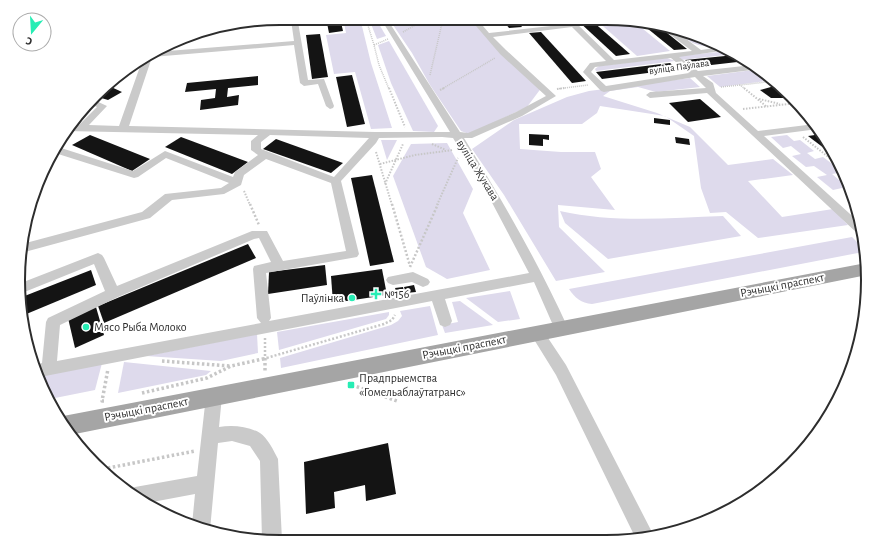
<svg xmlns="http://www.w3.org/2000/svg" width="886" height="560" font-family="'Alegreya Sans',sans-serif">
<rect width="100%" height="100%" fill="#fff"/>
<g fill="#dedaec">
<polygon points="343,18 360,18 371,63 392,128 371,129 355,72 334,74 326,35 346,33"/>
<polygon points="369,19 376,19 386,36 377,39"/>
<polygon points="389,19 470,19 487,37 542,87 527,107 469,134 461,131 430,85 412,53"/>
<polygon points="596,20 632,20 670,51 637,56"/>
<path d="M674,29C688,33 708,34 716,47C693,46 691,43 674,29Z"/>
<polygon points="389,41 438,126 434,132 413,131 391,83 378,45"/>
<polygon points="728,51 734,54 681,60 678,56"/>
<polygon points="667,58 675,61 596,71 595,69 599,66"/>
<polygon points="761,69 773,80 720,87 707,76"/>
<polygon points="690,78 700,87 656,92 638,87 610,91 603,96 657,113 690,127 728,165 773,159 793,175 748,181 782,217 833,209 848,225 758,238 726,212 710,213 701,188 694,136 665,116 600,106 597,113 582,124 519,124 520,149 561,152 595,152 601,169 591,177 615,210 558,205 559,227 605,272 556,281 504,195 472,149 514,120 567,97 589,91"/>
<polygon points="787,135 794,141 800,140 814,151 807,153 815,159 823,157 843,172 832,174 839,180 846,178 853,194 851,195 842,188 833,190 817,177 827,175 814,166 806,167 792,156 801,154 791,146 783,148 771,137"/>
<polygon points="381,140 397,140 387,160"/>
<polygon points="447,143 473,189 463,213 490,270 447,279 426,267 393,176 411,144"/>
<path d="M560,211C612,223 670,218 723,216L741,236L608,259L565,223Z"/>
<path d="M852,237L862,247L863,252L592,304C581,303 575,298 569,289Z"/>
<polygon points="510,291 520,319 498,322 466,298"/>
<polygon points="460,301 493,325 445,333 442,325 458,322 452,302"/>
<polygon points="430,306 438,335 281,368 280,358 391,325 398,321 402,316 400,311"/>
<polygon points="389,312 389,315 386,319 279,350 277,332"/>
<polygon points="257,334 258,353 221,361 146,356"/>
<polygon points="124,362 211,371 206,375 118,393"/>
<polygon points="102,363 95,390 50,399 39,375"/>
</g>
<g fill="#141414">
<polygon points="326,18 340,18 343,31 329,33"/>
<polygon points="502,19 516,19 522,27 509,28"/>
<polygon points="577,20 591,20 630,54 616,56"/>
<polygon points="637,20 656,24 687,49 674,50"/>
<polygon points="541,32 586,81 572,83 529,33"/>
<polygon points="320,34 328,77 312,79 306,35"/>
<polygon points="735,55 746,61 694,67 685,60"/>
<polygon points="670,63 678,69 602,79 596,72"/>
<polygon points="352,75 365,124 347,127 336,77"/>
<polygon points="258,76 258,85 228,88 227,97 239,95 238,105 200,110 201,100 215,98 216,89 185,92 187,83"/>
<polygon points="778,85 780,86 793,98 771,98 760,90"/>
<polygon points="109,86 122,92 108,100 98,97"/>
<polygon points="700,99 721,117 688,122 669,103"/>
<polygon points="654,118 670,120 670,125 654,123"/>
<polygon points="529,134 549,135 549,140 543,139 543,146 529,145"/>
<polygon points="822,134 833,149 837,158 808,136"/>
<polygon points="90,135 150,159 132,171 72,145"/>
<polygon points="181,137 248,162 232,174 165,147"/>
<polygon points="675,137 689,139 690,145 676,143"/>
<polygon points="276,139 343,163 331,173 263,149"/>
<polygon points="372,175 394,262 370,266 351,178"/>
<polygon points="248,244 256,258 104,323 98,306"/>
<polygon points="325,265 327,285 268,294 269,272"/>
<polygon points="382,269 387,295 333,303 331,276"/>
<polygon points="91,270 96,285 24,315 22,297"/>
<polygon points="414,285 416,292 406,293 404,287"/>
<polygon points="403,287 404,292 397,293 395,288"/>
<polygon points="96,307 104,335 75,348 68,318"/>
<polygon points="388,443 396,494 366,501 365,485 334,492 335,508 306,514 304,462"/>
</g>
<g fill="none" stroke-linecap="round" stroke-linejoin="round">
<g stroke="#c7c7c7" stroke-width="1.5" stroke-dasharray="1 1" stroke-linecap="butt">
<polyline points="366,19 374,45"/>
<polyline points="403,32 426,19"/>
<polyline points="388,39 374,45 379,65 389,89"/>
<polyline points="430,75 443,19"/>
<polyline points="721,87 740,85"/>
<polyline points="442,89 495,58"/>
<polyline points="557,89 588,85"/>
<polyline points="745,89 740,85 775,81"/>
</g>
<g stroke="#c7c7c7" stroke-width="2" stroke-dasharray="1.5 1.5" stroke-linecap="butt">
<polyline points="389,88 405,127"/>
<polyline points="744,88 767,107"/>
<polyline points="557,89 565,88"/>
<polyline points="440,90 444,88"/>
<polyline points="759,99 780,104"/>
<polyline points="743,109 798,103"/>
<polyline points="803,137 841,167"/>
<polyline points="432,144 446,150"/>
<polyline points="376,152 392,205"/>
<polyline points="380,164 415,155 453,150"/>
<polyline points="385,184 403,144"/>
<polyline points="244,191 250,205"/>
<polyline points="437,205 458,158"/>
</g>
<g stroke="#c7c7c7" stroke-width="2.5" stroke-dasharray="2 2" stroke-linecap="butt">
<polyline points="250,204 259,225"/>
<polyline points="392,204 410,266"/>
<polyline points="410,267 438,204"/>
<polyline points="265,338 265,359"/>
<polyline points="263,359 384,324 392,320 395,315"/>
</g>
<g stroke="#c7c7c7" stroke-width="3.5" stroke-dasharray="2.5 2.5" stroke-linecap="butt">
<polyline points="265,358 265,371"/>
<polyline points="162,361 230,366"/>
<polyline points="352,385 397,401"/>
<polyline points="142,393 207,378 231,366 267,358"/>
<polyline points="104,401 102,401 108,369"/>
<polyline points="103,469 195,451"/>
</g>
<g fill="#cacaca" fill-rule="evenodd">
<path d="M293,18H313L298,22L308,80L324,79L334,106L333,108L330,109L326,106L318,84L304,86L300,83L294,45L152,57L129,126L375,132H450L381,19H387L460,132L468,133L516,112L546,96L500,54L470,19H477L489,33L569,24L566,20H573L614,60L692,51L664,30V27L673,29L701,50L722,47L728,50L679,57L698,71L753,65L760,69L703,76L713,83L716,93L758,131L815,124L818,129L764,136L860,223L863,235L858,234L707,93L650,98L646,95L650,92L706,88L695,77L604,92L601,91L583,72L590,63L606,61L572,27L493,37L506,50L556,96L522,116L472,138H464C502,200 538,262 568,328L566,332L561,334L556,332L534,282L445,299L452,321L450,325L445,327L440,325L432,301L40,377L35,365L42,363L46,322L48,318L105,291L94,264L22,293L21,283L98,253L102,255L104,258L117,286L252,231H267L283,261L346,251L331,183L266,159L244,175L241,185L224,194L172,200L150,218L21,253L22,244L142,212L165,194L221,188L229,183L166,158L138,177L134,178L55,153L58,147L133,171L165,151L233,177L235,172L258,155L251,150V141L258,135L66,131L69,126L79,125L97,107L90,104L94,100L107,106L89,125L119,126L143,58L155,52L294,41L291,20ZM671,58L689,73L606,86L591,72L595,67ZM270,135L369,138L334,177L261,149V142ZM442,137L453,138L488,195L529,273L269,321L271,318L266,273L357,257L359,254L341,181L376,143L379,138ZM259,238L271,262L254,266L253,269L257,318L261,323L57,361L60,325L118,297L254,239Z"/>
<polygon points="413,272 428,279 430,282 428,285 423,287 412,282 393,285 388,283 386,280 388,277"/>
<polygon points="537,327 542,329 566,365 654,536 636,539 556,375 530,333 532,329"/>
<path d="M214,389L220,391L222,396L219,427C232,425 248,426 260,433C267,437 274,451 278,459L282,540H262L260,461L250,446L232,441L218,443L210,530L192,525L195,494L147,503L128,492L129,490L135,487L197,476L206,396L208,391Z"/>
</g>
<polygon fill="#a5a5a5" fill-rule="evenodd" points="866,263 867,275 70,435 62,426 58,417"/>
</g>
<g fill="#27edb4" stroke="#fff" stroke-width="1.5">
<path d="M374 288h4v4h4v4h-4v4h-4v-4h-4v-4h4z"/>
<circle cx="352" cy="298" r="4"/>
<circle cx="86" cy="327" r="4"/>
<rect x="347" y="381" width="8" height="8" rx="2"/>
</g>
<g text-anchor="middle" stroke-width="4" stroke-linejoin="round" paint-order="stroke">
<g font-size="10" fill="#2d2d2d" stroke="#fff">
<text transform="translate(679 66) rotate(-8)" y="4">вуліца Паўлава</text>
</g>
<g font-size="12" fill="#2d2d2d" stroke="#fff">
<text transform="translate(478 170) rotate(58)" y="4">вуліца Жукава</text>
<text transform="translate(782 285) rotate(-11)" y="4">Рэчыцкі праспект</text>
<text transform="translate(464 347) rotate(-11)" y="4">Рэчыцкі праспект</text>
<text transform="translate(146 409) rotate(-11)" y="4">Рэчыцкі праспект</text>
</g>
<g font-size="12" fill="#2d2d2d" stroke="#fff" text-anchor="start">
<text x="384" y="298">№156</text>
<text x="344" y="302" text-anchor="end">Паўлінка</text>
<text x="94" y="331">Мясо Рыба Молоко</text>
<text x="359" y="382">Прадпрыемства<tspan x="359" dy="14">«Гомельаблаўтатранс»</tspan></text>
</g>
</g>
<path d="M0 0H886V560H0ZM280 25H606A255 255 0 0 1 861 280V280A255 255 0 0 1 606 535H280A255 255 0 0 1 25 280V280A255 255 0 0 1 280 25Z" fill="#fff" fill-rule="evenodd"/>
<path fill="none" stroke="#2d2d2d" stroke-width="2" d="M280 25H606A255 255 0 0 1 861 280V280A255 255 0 0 1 606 535H280A255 255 0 0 1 25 280V280A255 255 0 0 1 280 25Z"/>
<g transform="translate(32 32) rotate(198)"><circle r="19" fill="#ffffff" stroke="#ababab"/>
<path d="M0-3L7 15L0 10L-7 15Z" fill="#27edb4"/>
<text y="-6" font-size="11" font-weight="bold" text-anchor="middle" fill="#2d2d2d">С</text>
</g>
</svg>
